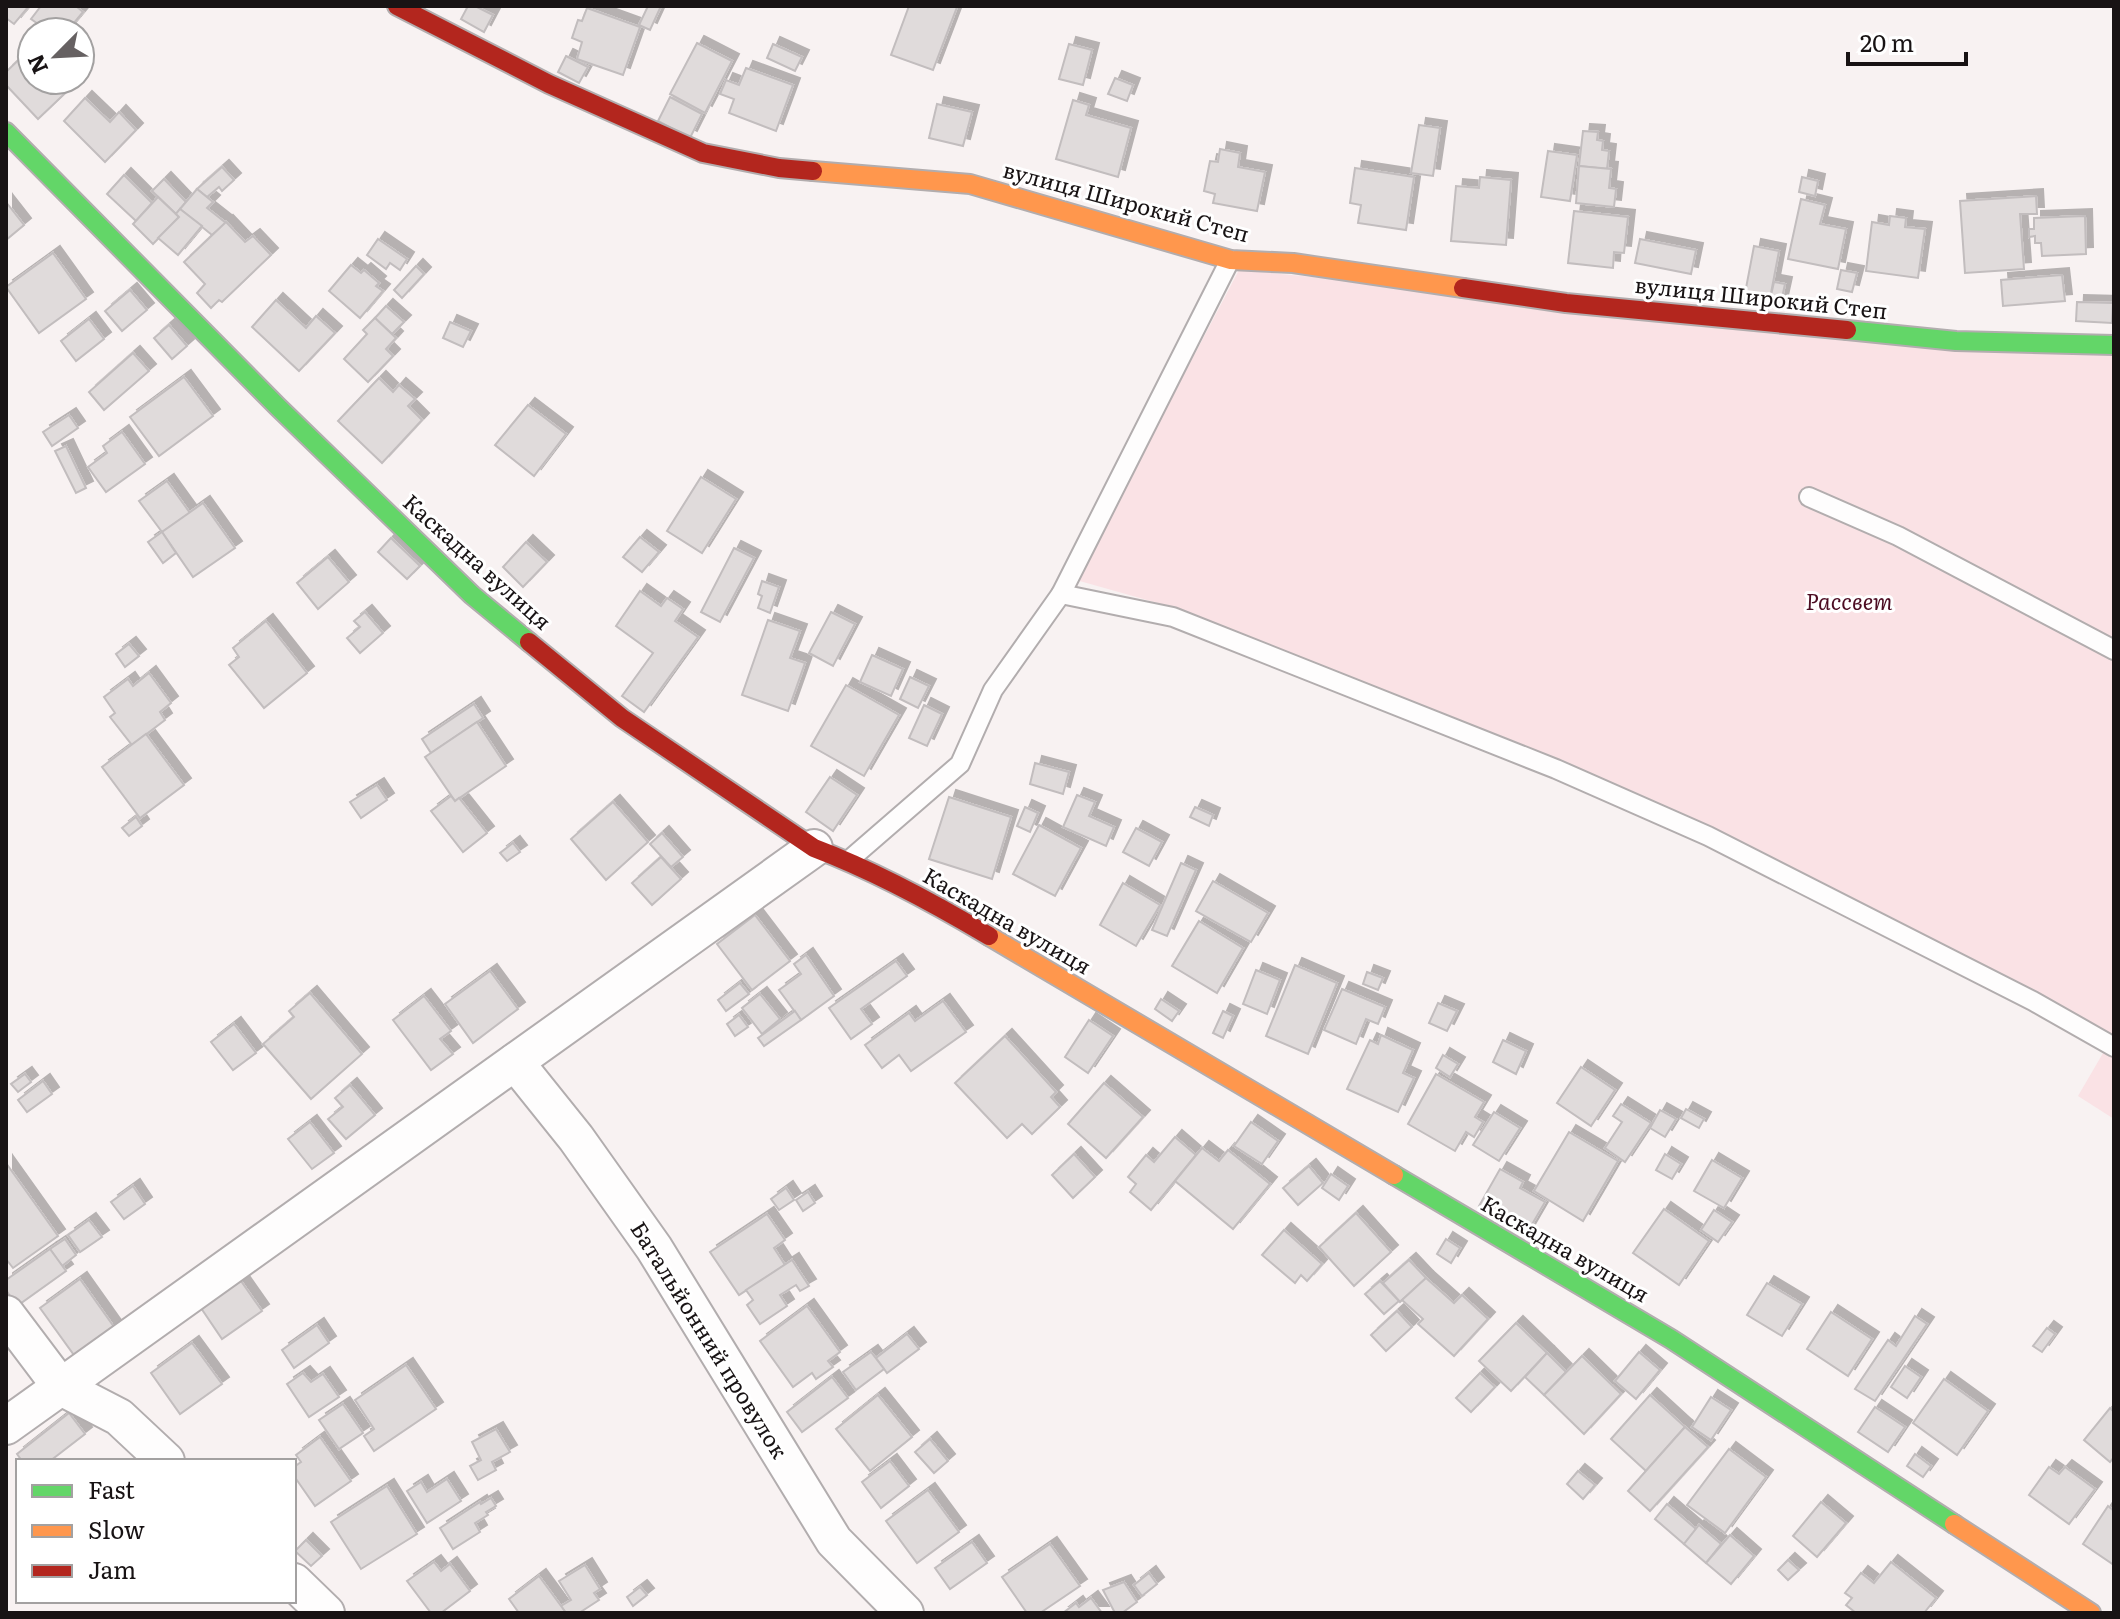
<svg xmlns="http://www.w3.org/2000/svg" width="2120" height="1619" font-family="Literata,serif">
<defs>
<filter id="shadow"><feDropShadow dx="7" dy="-7" stdDeviation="0" flood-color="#0004"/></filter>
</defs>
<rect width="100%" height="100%" fill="#f8f2f2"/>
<g fill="#fae2e5">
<polygon points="1239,270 2114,352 2114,1039 2039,995 1712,827 1559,761 1179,609 1076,580"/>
<polygon points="2106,1048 2114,1052 2114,1119 2078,1096"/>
</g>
<g fill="#e0dbdb" stroke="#c2bdbe" stroke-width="2" filter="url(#shadow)">
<polygon points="6,6 29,6 14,24 6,18"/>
<polygon points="41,6 76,6 83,12 69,29 57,20 48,31 31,19"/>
<polygon points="468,6 475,6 493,15 484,32 461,19"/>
<polygon points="648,6 661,6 650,30 639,25"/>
<polygon points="909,6 957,7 933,70 891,55"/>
<polygon points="587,8 640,27 623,75 577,59 582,42 572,38 578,20 582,21"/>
<polygon points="697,43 732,61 705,113 670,94"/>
<polygon points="773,44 802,57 795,71 767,58"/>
<polygon points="1069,44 1092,50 1083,85 1059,79"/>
<polygon points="32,47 32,80 79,80 38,119 6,85 6,72"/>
<polygon points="566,56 588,67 579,83 558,72"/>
<polygon points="746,68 793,85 776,131 729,113 734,99 720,94 726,80 739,85"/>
<polygon points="1115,78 1133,85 1127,101 1108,94"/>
<polygon points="670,97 702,114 690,138 658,121"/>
<polygon points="85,98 110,122 119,112 136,130 105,162 64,121"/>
<polygon points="1073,100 1089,105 1086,115 1131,128 1118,177 1056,159"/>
<polygon points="937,104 972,112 963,146 929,138"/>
<polygon points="1419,125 1440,128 1433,176 1411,173"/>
<polygon points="1583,131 1598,132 1597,140 1603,141 1602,150 1609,151 1607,169 1579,166"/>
<polygon points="1220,149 1240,153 1238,167 1265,172 1257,211 1213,203 1215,194 1204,191 1210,161 1218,162"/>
<polygon points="1548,151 1577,155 1570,201 1541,197"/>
<polygon points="1579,166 1611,169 1609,188 1616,189 1614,207 1576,203"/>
<polygon points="222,167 234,180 222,191 219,187 207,197 197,189"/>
<polygon points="1355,168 1414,177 1406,230 1358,223 1361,205 1350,203"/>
<polygon points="124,175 152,203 136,221 107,194"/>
<polygon points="1480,177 1511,180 1506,245 1451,241 1456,186 1479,188"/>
<polygon points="1802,177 1818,181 1815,196 1799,192"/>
<polygon points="164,179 186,202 176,214 152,191"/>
<polygon points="197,189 213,202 207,208 226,223 212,235 180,209"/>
<polygon points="2036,196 2037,214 2020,214 2024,269 1965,273 1960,201"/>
<polygon points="158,197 179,217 153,244 133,224"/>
<polygon points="1801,199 1825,205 1820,224 1846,229 1838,269 1788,259"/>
<polygon points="6,202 24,225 6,240"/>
<polygon points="180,209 202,226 178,255 158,238 179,217 176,214"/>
<polygon points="1574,211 1628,217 1624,253 1614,252 1613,268 1568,263"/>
<polygon points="1890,216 1906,218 1905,227 1925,229 1918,278 1866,271 1872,222 1889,225"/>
<polygon points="2085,216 2086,254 2042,256 2041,243 2035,243 2035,236 2029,237 2029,229 2034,229 2034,218"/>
<polygon points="226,222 245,242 253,236 271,255 222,302 219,300 211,308 197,293 205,284 184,262"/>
<polygon points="378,239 407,259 400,270 390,263 386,269 367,255"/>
<polygon points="1640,239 1696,250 1691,274 1635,263"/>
<polygon points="1754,246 1779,251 1768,309 1743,304"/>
<polygon points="53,253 86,299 39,333 6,287"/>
<polygon points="351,265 361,273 364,270 379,283 376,286 383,291 360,318 329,291"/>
<polygon points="416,266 424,274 402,298 394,290"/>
<polygon points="1841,270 1857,273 1852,292 1837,289"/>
<polygon points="2062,275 2065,301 2003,306 2001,280"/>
<polygon points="1774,282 1785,284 1780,307 1769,304"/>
<polygon points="130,290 147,310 122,331 105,311"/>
<polygon points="276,300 306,328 316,316 335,333 299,371 252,327"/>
<polygon points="2077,302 2113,303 2112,323 2076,321"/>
<polygon points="386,306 404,322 392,334 375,318"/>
<polygon points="375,318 396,338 386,349 393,356 368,382 344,359 367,334 363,330"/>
<polygon points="89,319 104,339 76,361 61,341"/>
<polygon points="450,322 471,331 463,347 443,338"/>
<polygon points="169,325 187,346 172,359 154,338"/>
<polygon points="133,353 149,371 104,410 89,392"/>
<polygon points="184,377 213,416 159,456 130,417"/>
<polygon points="379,378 393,392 399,385 415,399 408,406 422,420 382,463 338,421"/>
<polygon points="528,405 566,434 534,476 495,445"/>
<polygon points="69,415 78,428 52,446 43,432"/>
<polygon points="122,432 145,464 106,492 88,467 107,453 103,446"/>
<polygon points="66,446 86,488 76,493 55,451"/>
<polygon points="701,477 736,499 702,553 667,531"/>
<polygon points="167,481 190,513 162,532 139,501"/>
<polygon points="203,503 235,548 193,577 162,532"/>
<polygon points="162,532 176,553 163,563 148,542"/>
<polygon points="640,537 659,552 642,572 623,557"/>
<polygon points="391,538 420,566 407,579 378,552"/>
<polygon points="526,542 547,562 523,587 503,567"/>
<polygon points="734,548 754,558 720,622 701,612"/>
<polygon points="328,557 349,582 318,609 297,583"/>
<polygon points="762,581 779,587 770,613 758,608 762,596 758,594"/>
<polygon points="640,591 661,606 667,598 683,609 675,621 698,637 644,712 622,696 653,653 616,626"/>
<polygon points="365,612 383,633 360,653 347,638 360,627 354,621"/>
<polygon points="831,612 855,624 833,666 809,653"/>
<polygon points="768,620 800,631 790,658 805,663 788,711 742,695"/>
<polygon points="266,621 307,673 264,708 229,665 239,657 233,648"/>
<polygon points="129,644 139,656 125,667 116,654"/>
<polygon points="872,655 903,669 891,696 860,682"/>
<polygon points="149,673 171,703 160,712 165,720 132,745 110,717 115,713 104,697 128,679 133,686"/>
<polygon points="910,677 929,686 918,708 900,699"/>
<polygon points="846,685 899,715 864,776 811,746"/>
<polygon points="474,704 483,718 431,753 422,739"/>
<polygon points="924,705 942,714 927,746 909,738"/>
<polygon points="477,722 506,766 455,801 425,757"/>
<polygon points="146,734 184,785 140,818 102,767"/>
<polygon points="1035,763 1069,772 1063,794 1030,784"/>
<polygon points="830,777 857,795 833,831 806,812"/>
<polygon points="377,785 387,800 361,818 350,802"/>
<polygon points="1077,795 1095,802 1089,816 1114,827 1106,846 1063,827"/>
<polygon points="451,796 455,801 459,798 487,833 463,852 431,811"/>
<polygon points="949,797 1011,817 992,879 929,859"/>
<polygon points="613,802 648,842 606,880 571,839"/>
<polygon points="1025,807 1038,813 1030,832 1017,826"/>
<polygon points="1195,807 1213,815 1209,826 1190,817"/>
<polygon points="136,817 142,826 129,836 122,828"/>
<polygon points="1039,825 1081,848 1055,896 1013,874"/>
<polygon points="1136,828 1162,842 1149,866 1123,852"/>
<polygon points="662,833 683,857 671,867 650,844"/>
<polygon points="513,843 520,852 507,861 500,853"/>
<polygon points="661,857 681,879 652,905 632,883"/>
<polygon points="1181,863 1196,870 1167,936 1152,930"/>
<polygon points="1213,881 1268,913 1251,942 1196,911"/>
<polygon points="1123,883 1160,905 1136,946 1100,925"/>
<polygon points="755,915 790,961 752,990 717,944"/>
<polygon points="1199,921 1243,948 1217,993 1172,966"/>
<polygon points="806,955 834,996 801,1020 779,990 801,974 794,964"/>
<polygon points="896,961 907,976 861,1009 872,1024 851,1039 829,1008"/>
<polygon points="1295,965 1337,983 1308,1054 1266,1036"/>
<polygon points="1256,970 1280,980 1267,1014 1243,1004"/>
<polygon points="490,971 518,1009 473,1043 445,1004"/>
<polygon points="1367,972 1383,978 1378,990 1363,984"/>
<polygon points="740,983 749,994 726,1011 718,1000"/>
<polygon points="1342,989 1385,1007 1378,1024 1366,1019 1356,1044 1324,1030"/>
<polygon points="310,993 362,1054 311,1099 263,1044 294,1017 289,1011"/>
<polygon points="760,994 780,1019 762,1034 742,1008"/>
<polygon points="424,996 451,1031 440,1039 453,1054 431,1070 393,1020"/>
<polygon points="1161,999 1179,1011 1172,1021 1155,1009"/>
<polygon points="943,1001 966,1032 911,1071 899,1055 882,1068 865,1045 909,1013 915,1021"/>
<polygon points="1438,1003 1457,1011 1447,1031 1429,1023"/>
<polygon points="795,1011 801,1020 764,1046 758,1038"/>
<polygon points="1223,1011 1233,1016 1223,1038 1213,1033"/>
<polygon points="739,1015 748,1027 735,1036 727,1024"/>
<polygon points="1089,1020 1113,1036 1088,1073 1065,1057"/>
<polygon points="234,1024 256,1053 233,1070 211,1042"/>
<polygon points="1381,1035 1413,1050 1403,1073 1414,1078 1398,1112 1347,1089 1370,1040 1378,1044"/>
<polygon points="1005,1036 1056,1092 1051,1097 1060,1107 1032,1134 1022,1124 1007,1138 955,1083"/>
<polygon points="1503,1040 1526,1051 1516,1074 1493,1062"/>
<polygon points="1443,1055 1458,1064 1450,1077 1436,1068"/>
<polygon points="1581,1067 1615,1090 1591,1126 1557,1103"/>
<polygon points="25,1074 31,1082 18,1092 11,1084"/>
<polygon points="1436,1074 1484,1102 1475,1117 1483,1122 1474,1137 1466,1132 1455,1151 1408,1124"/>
<polygon points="43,1081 52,1094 27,1112 18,1100"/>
<polygon points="1104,1083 1143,1117 1106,1158 1068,1124"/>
<polygon points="350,1085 375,1115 346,1139 328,1119 343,1107 335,1098"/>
<polygon points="1621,1104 1651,1123 1625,1162 1605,1148 1622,1122 1613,1116"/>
<polygon points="1686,1109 1704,1119 1699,1128 1681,1118"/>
<polygon points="1660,1110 1676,1119 1665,1137 1650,1128"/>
<polygon points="1494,1112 1520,1128 1499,1161 1473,1145"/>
<polygon points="310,1122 334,1153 312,1169 288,1139"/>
<polygon points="1251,1122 1278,1141 1262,1164 1234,1146"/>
<polygon points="1569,1132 1618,1161 1583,1221 1534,1191"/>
<polygon points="1175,1137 1196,1155 1151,1210 1130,1192 1136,1184 1128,1177 1146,1155 1154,1162"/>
<polygon points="1202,1148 1219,1161 1228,1150 1270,1184 1233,1229 1175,1181"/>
<polygon points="1074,1154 1095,1177 1073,1198 1052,1175"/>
<polygon points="1665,1154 1681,1164 1672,1179 1656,1170"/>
<polygon points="1712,1160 1742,1178 1724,1208 1694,1191"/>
<polygon points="6,1163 58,1236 13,1268 6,1259"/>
<polygon points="1309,1166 1323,1183 1298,1205 1283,1188"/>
<polygon points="1500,1169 1523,1182 1520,1188 1545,1202 1527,1233 1479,1206"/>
<polygon points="1331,1174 1348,1186 1339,1200 1322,1188"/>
<polygon points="133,1186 145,1204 124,1219 111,1202"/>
<polygon points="786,1188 794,1200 779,1210 771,1199"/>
<polygon points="808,1192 815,1203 803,1211 796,1200"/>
<polygon points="1664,1209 1709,1241 1679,1285 1633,1253"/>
<polygon points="1714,1210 1732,1222 1718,1242 1701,1230"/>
<polygon points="1356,1213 1391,1252 1354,1286 1319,1247"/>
<polygon points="767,1214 785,1240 774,1248 785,1265 739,1295 710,1252"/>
<polygon points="89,1220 102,1237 80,1252 68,1235"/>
<polygon points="1284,1230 1322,1264 1307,1281 1301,1275 1295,1283 1262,1255"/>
<polygon points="65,1239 76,1255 62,1266 50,1249"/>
<polygon points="1446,1239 1460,1248 1451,1263 1437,1254"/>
<polygon points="50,1249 66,1271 17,1306 6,1290 6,1280"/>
<polygon points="792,1260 809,1286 800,1291 796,1285 780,1295 787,1306 760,1324 747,1305 753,1300 746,1290"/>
<polygon points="1409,1260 1426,1278 1400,1302 1383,1283"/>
<polygon points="1426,1278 1454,1303 1462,1295 1488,1319 1454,1356 1418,1324 1423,1319 1402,1300"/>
<polygon points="80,1279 119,1334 79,1362 40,1308"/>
<polygon points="241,1281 262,1311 222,1339 201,1308"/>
<polygon points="1380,1281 1399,1301 1384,1314 1365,1294"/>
<polygon points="1767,1283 1802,1304 1782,1336 1747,1315"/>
<polygon points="807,1306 840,1352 828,1361 833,1367 816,1379 812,1373 793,1387 760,1341"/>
<polygon points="1397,1311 1412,1327 1386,1351 1371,1335"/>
<polygon points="1831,1312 1872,1339 1848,1376 1807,1349"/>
<polygon points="1915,1316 1927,1324 1875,1401 1855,1389 1888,1340 1896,1346"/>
<polygon points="1516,1323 1547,1353 1511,1391 1479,1361"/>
<polygon points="317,1325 329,1343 294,1368 282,1350"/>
<polygon points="2047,1328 2055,1334 2042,1352 2033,1346"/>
<polygon points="907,1334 919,1349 887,1373 876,1358"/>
<polygon points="192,1343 222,1384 180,1414 151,1373"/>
<polygon points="871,1352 884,1369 856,1390 843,1372"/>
<polygon points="1639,1352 1660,1370 1636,1399 1615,1381"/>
<polygon points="1547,1353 1566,1372 1544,1395 1525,1377"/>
<polygon points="1582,1356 1621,1394 1584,1434 1544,1395"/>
<polygon points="406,1365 436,1409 374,1451 364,1436 374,1429 355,1400"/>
<polygon points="1905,1366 1921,1377 1907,1398 1891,1387"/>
<polygon points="303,1373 311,1382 323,1374 339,1397 309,1417 287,1384"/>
<polygon points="1480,1373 1495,1387 1471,1412 1456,1398"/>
<polygon points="832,1377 848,1398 802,1432 787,1412"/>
<polygon points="1944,1379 1988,1411 1957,1455 1913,1423"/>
<polygon points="878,1395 912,1437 870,1471 836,1429"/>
<polygon points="1650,1395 1685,1427 1646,1471 1611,1439"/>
<polygon points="1711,1397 1731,1410 1711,1440 1692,1427"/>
<polygon points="343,1404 363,1433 339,1449 319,1420"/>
<polygon points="1875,1407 1905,1427 1888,1452 1858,1432"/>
<polygon points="2110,1408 2114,1412 2114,1457 2110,1462 2084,1440"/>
<polygon points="69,1413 85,1434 50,1461 22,1461 17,1454"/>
<polygon points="1685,1427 1708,1447 1650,1511 1628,1491"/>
<polygon points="496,1429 510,1452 492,1462 496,1470 478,1480 470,1466 481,1460 472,1442"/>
<polygon points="320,1437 351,1481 315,1506 294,1476 294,1467 301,1462 296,1455"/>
<polygon points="930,1439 948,1461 934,1473 915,1452"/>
<polygon points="1729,1449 1766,1477 1725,1533 1687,1505"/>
<polygon points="1915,1454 1931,1466 1923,1477 1907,1466"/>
<polygon points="890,1461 909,1486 881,1508 862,1482"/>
<polygon points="2049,1467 2059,1474 2065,1467 2095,1489 2069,1524 2029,1495"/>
<polygon points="1578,1471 1595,1485 1583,1499 1567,1484"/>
<polygon points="447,1479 461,1501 427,1523 407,1491 421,1482 427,1492"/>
<polygon points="387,1486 417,1534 361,1569 331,1522"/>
<polygon points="928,1490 959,1532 917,1563 886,1521"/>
<polygon points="491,1498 496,1506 486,1512 488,1515 475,1523 480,1532 453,1549 440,1528 480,1502 481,1504"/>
<polygon points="1821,1502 1846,1523 1817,1557 1793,1536"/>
<polygon points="1667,1504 1696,1529 1684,1544 1655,1519"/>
<polygon points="2108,1506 2114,1511 2114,1565 2083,1544"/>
<polygon points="1699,1525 1721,1544 1706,1563 1684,1544"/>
<polygon points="1730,1535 1754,1556 1731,1584 1706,1563"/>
<polygon points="306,1540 322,1556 311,1566 295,1551"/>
<polygon points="972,1542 987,1563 950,1589 935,1568"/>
<polygon points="1050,1544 1080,1586 1040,1613 1027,1613 1002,1577"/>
<polygon points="1788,1560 1799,1570 1788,1580 1778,1570"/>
<polygon points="434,1562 441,1571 450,1564 470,1591 441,1613 431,1613 407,1581"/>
<polygon points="1891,1562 1936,1598 1924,1613 1856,1613 1846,1605 1852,1598 1845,1593 1861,1573 1874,1583"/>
<polygon points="585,1565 600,1589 594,1593 599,1600 579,1613 566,1613 561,1606 571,1600 559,1581"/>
<polygon points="1149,1573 1157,1584 1142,1596 1134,1585"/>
<polygon points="539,1576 561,1606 566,1613 519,1613 509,1599"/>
<polygon points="1124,1582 1137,1602 1122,1613 1115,1613 1103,1590"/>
<polygon points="640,1587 647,1595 633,1606 627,1597"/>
<polygon points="1091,1598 1102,1613 1063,1613 1076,1603 1079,1607"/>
</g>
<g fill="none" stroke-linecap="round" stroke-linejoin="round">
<defs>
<g id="lane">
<polyline points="1809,497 1898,536 2114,650"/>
<polyline points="1061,594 1173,617 1556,769 1708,836 2033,1001 2114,1047"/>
<polyline points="848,861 960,764 993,690 1061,594 1230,260"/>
</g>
<g id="street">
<polyline points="515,1062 576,1138 654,1248 834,1541 905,1613"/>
<polyline points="6,1314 61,1387 119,1417 166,1461"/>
<polyline points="6,1426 814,848"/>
<polyline points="294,1582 326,1613"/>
</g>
<g id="fast">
<polyline points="6,132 278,407 472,595 529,642"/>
<polyline points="1847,330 1956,341 2114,345"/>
<polyline points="1394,1175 1671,1339 1954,1524"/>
</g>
<g id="slow">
<polyline points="813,171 970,184 1231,260 1293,263 1463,288"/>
<polyline points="989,936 1394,1175"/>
<polyline points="1954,1524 2091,1613"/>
</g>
<g id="jam">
<polyline points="397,6 549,84 703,153 779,168 813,171"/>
<polyline points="1463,288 1566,303 1847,330"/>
<path d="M529,642L622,718L814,848C875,871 932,902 989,936"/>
</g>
</defs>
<use href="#lane" stroke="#b2adae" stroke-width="22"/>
<use href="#street" stroke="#b2adae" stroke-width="40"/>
<use href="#fast" stroke="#b2adae" stroke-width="22"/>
<use href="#slow" stroke="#b2adae" stroke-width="22"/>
<use href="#jam" stroke="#b2adae" stroke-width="22"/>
<use href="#lane" stroke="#fefdfd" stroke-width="18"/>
<use href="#street" stroke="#fefdfd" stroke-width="36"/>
<use href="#fast" stroke="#63d668" stroke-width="18"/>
<use href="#slow" stroke="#ff974d" stroke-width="18"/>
<use href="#jam" stroke="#b3261e" stroke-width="18"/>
</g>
<g text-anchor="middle" stroke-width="6" stroke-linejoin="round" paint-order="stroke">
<g font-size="22" fill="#181314" stroke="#fff">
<text transform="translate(1126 202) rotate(15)" y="8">вулиця Широкий Степ</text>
<text transform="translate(1761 298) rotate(6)" y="8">вулиця Широкий Степ</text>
<text transform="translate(477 562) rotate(42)" y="8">Каскадна вулиця</text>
<text transform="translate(1007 921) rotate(30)" y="8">Каскадна вулиця</text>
<text transform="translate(1565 1249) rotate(30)" y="8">Каскадна вулиця</text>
<text transform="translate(709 1340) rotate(58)" y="8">Батальйонний провулок</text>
</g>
<g font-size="22" font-style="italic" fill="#4c0c22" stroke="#fff">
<text x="1849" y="610">Рассвет</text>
</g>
</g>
<rect width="2120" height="1619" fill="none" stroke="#181314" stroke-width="16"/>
<rect x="16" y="1459" width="280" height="144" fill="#ffffff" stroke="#a3a1a1" stroke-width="2"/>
<rect x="32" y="1485" width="40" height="12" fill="#63d668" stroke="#a3a1a1" stroke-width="2"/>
<text x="88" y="1499" font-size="24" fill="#181314">Fast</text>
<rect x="32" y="1525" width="40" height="12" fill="#ff974d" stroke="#a3a1a1" stroke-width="2"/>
<text x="88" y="1539" font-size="24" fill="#181314">Slow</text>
<rect x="32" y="1565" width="40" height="12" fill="#b3261e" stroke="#a3a1a1" stroke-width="2"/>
<text x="88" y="1579" font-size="24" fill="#181314">Jam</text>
<g transform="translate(56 56) rotate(246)"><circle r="38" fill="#ffffff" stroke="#a3a1a1" stroke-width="2"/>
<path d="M0-6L14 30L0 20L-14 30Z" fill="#666162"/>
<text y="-12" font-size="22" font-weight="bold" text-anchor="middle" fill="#181314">N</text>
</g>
<path d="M1848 52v12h118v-12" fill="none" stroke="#181314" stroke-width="4"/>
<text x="1860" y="52" font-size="24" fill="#181314" stroke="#ffffff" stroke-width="6" paint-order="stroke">20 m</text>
</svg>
